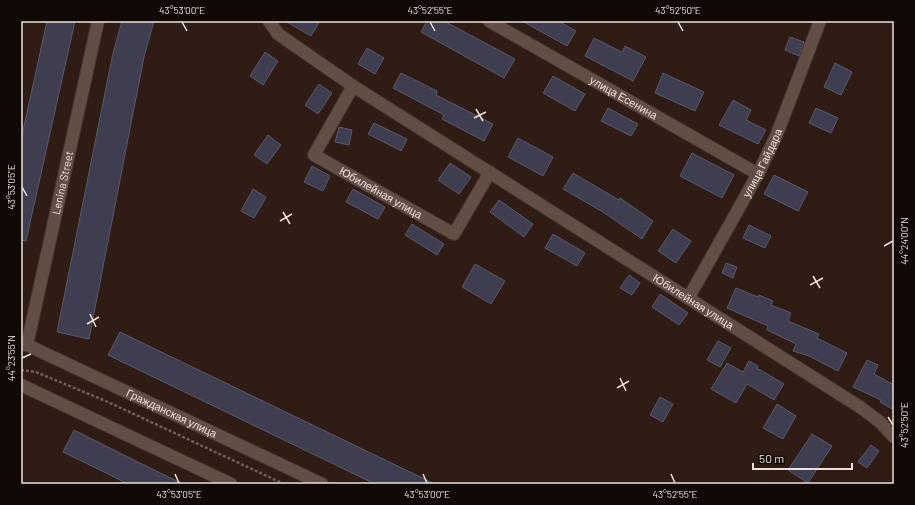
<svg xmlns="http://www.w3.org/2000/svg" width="915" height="505" font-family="Barlow,sans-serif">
<rect width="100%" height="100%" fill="#2e1c15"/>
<g fill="#3e3e50" stroke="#58586c">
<polygon points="47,21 75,21 26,241 21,240 21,140"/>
<polygon points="122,21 154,21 144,57 89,339 57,332 113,53"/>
<polygon points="285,21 320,21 311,36"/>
<polygon points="427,21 444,21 515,59 504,78 421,32"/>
<polygon points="522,21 558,21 576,31 567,46"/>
<polygon points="790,37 804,42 799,56 785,50"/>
<polygon points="594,38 622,52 625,46 646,57 633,81 585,56"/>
<polygon points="367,48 384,58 375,74 358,64"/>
<polygon points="265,52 278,61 263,85 250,76"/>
<polygon points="835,63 852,72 841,95 824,87"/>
<polygon points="401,73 437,91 436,95 493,124 484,141 442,119 444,115 393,88"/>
<polygon points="663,73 704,92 695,111 655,93"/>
<polygon points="553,76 585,94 575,111 543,93"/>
<polygon points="319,84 332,93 318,114 305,105"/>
<polygon points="733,100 751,110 746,120 766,130 758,144 719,125"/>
<polygon points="608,108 638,124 631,136 601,121"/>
<polygon points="816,108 838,118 831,133 809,123"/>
<polygon points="374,123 407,139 401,151 368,134"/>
<polygon points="339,127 352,130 349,145 335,142"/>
<polygon points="268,135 281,145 267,164 254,155"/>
<polygon points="518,138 553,157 543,176 508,157"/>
<polygon points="692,153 734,175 722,198 680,176"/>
<polygon points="450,163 471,177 459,194 438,180"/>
<polygon points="312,166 330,176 323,191 304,182"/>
<polygon points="573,173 619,200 620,198 653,221 642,239 603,212 563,189"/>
<polygon points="774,175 808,192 798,211 764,194"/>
<polygon points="253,189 266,197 254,218 241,211"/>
<polygon points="353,189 385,207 378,219 346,202"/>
<polygon points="499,200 533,224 524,237 490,212"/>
<polygon points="412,224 444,244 437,255 405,235"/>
<polygon points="749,225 771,236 765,248 743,238"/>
<polygon points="673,229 691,241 676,263 658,251"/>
<polygon points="553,234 585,253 577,266 545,248"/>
<polygon points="726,263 737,267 733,278 722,273"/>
<polygon points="475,264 505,281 491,304 462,287"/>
<polygon points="629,275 640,283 632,295 620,288"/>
<polygon points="736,288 758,297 759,295 773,301 771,305 791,313 788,321 819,334 817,338 847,353 838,371 809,356 793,351 796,344 767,330 768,326 727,308"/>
<polygon points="660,294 688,313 679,325 652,307"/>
<polygon points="120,332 323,430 435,484 375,484 108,355"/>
<polygon points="718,341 731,348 720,367 707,360"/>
<polygon points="867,360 878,365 874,374 894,385 894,410 880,402 881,400 853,387"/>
<polygon points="749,361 758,366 757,368 784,384 774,400 747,384 736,403 711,389 727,363 743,372"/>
<polygon points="660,397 673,404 663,422 650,415"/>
<polygon points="777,404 796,416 783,439 763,428"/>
<polygon points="74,430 138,462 183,484 128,484 106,473 63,452"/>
<polygon points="812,434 832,446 808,483 788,470"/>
<polygon points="871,445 879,451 867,468 858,462"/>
</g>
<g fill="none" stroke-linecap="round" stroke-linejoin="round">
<defs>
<g id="minor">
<path id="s1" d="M269,21L278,34L353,86L860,407L880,422L894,437"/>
<path id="s2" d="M489,21L758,174"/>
<path id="s3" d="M353,86L314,155L454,234L490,172"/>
<path id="s4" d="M689,297L758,174L777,134L820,21"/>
<path id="s5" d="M27,345L98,21"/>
</g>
<g id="tertiary">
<path id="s6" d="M21,344L27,345L322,484"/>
<polyline points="21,385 231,484"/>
</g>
</defs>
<use href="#minor" stroke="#453633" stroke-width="14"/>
<use href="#tertiary" stroke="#453633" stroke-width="14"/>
<polyline stroke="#6f5f59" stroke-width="2.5" stroke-dasharray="3 2" stroke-linecap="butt" points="21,370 36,372 108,402 284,484"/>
<use href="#minor" stroke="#634e46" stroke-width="12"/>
<use href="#tertiary" stroke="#634e46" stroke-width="12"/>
</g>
<path fill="none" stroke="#ede0dc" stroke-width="1.5" d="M182,22L187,31M430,22L435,31M678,22L683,31M476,109L483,121M474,118L486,112M22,187L27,196M283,212L290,224M280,221L292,214M884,246L893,241M813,276L820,288M810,285L823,278M90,314L96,327M87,324L99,317M22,358L31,354M620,378L626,391M617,388L629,381M888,417L893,425M175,474L179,483M423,474L427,483M671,474L675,483"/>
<g text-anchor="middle" stroke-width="3" stroke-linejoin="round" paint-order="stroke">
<g font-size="11" fill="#ede0dc" stroke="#110906">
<text dy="4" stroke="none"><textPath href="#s2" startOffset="155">улица Есенина</textPath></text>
<text dy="4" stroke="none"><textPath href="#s4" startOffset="153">улица Гайдара</textPath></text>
<text dy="4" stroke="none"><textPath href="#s5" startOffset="166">Lenina Street</textPath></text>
<text dy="4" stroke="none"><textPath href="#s3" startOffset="156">Юбилейная улица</textPath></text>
<text dy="4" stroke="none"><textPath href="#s1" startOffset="510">Юбилейная улица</textPath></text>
<text dy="4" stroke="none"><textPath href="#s6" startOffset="166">Гражданская улица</textPath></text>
</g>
</g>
<rect width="915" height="505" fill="none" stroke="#110906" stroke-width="44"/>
<path d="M753 463v6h99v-6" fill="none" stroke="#ede0dc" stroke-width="2"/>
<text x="759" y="463" font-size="12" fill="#ede0dc" stroke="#110906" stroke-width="3" paint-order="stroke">50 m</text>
<rect x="22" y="22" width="871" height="461" fill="none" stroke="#ede0dc" stroke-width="1.5"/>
<g font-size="10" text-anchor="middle" fill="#ede0dc">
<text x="182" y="14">43°53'00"E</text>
<text x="430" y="14">43°52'55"E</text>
<text x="678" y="14">43°52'50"E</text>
<text transform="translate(11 187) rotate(-90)" y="4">43°53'05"E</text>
<text transform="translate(904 241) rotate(-90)" y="4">44°24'00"N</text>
<text transform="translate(11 358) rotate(-90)" y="4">44°23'55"N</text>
<text transform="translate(904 425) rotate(-90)" y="4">43°52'50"E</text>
<text x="179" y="498">43°53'05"E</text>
<text x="427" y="498">43°53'00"E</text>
<text x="675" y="498">43°52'55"E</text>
</g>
</svg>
